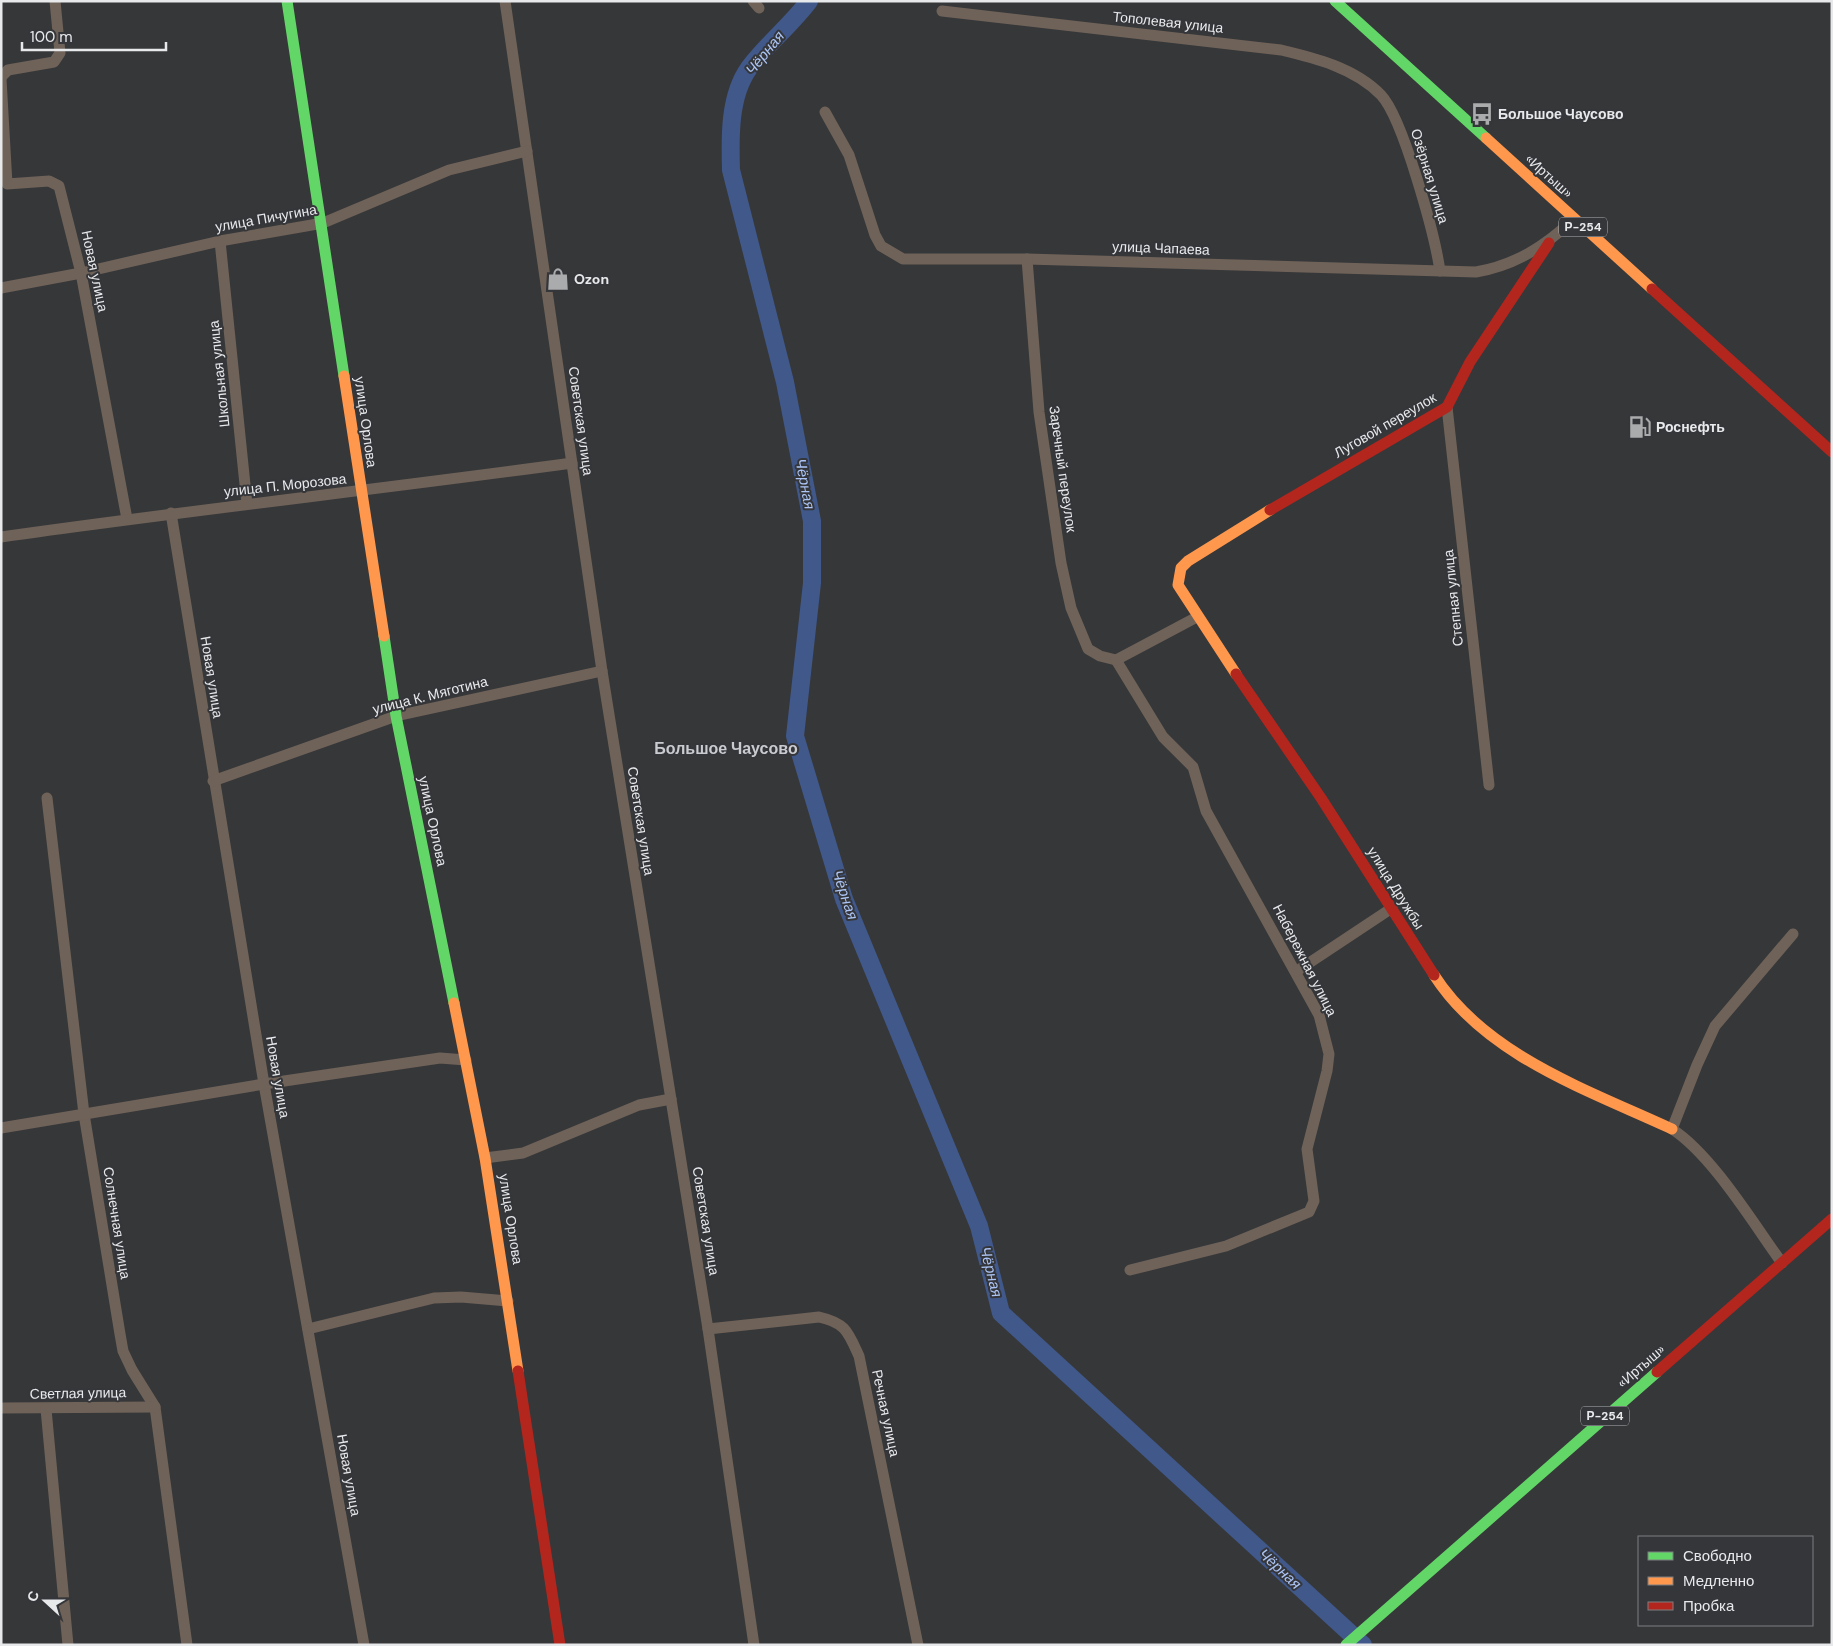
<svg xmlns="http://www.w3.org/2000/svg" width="1833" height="1646" font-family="'DM Sans',sans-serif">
<rect width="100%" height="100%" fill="#363739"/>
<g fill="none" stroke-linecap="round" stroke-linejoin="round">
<path stroke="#40588a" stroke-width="18" d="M809,1C791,25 767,44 749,68C729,96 730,137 731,170L785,382L812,521V583L795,736L844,899L979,1226L1001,1313L1363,1645"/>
<g stroke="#6f6259" stroke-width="11">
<polyline points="505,1 602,671 708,1329 754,1645"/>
<polyline points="753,1 759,8"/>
<path d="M942,11L1281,50C1315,58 1355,68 1381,95C1403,118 1435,236 1440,271"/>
<polyline points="1,77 8,70 54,62 60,53 55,1"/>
<polyline points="1,79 7,184 49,181 59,186 81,273 127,519"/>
<path d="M825,112L849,155L875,235L881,246L903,259H1027L1476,272C1516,265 1545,246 1574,219"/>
<polyline points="220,241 247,504"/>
<polyline points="1027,259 1039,412 1061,563 1071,608 1088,649 1100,656 1116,660"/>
<polyline points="1,288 81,273 220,241 323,223 449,170 527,151"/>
<polyline points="1447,407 1489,785"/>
<polyline points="171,513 264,1084 364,1645"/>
<path d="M1,537C191,510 382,489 572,463"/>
<polyline points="1116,660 1163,737 1193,767 1206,811 1319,1015 1329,1054 1327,1071 1307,1149 1314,1201 1309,1212 1226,1246 1130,1270"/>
<polyline points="1116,660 1197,617"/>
<polyline points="213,781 396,716 602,671"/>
<polyline points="47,798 84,1114 120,1334 123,1351 132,1370 155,1407 187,1645"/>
<polyline points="1297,971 1392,908"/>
<polyline points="1,1128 264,1084 440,1058 466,1060"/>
<polyline points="485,1158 523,1153 639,1105 671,1099"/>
<path d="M1782,1263C1753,1223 1712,1155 1672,1129L1697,1065L1715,1026L1793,934"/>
<polyline points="308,1329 434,1298 461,1297 508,1301"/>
<path d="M708,1329L819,1317C846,1323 848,1332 859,1356L918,1645"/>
<polyline points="1,1408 155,1407"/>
<polyline points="46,1409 68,1645"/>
</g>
<g stroke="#63d668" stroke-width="11">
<polyline points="287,1 344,376"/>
<polyline points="1335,1 1486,138"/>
<polyline points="384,636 396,716 454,1003"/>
<polyline points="1346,1645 1657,1372"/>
</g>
<g stroke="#ff974d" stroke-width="11">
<polyline points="1486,138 1652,289"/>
<polyline points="344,376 384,636"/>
<polyline points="1236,674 1178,585 1181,568 1188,561 1270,510"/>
<path d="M1434,975C1486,1056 1588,1090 1672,1129"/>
<polyline points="454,1003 485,1158 518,1371"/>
</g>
<g stroke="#b3261e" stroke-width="11">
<polyline points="1652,289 1832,452"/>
<polyline points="1270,510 1447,407 1470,362 1549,243"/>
<polyline points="1236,674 1321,798 1434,975"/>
<polyline points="518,1371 560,1645"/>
<polyline points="1657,1372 1832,1219"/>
</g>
</g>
<defs>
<symbol id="bus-bare" viewBox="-9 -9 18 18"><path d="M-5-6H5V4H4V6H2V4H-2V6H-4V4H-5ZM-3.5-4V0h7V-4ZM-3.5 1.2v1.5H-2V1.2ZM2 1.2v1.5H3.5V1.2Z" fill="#aaabad" stroke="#35363a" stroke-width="2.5" paint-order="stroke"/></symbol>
<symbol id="shop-bare" viewBox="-9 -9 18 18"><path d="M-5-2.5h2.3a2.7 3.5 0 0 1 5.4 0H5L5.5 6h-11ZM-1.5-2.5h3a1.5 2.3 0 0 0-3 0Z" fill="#aaabad" stroke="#35363a" stroke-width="2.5" paint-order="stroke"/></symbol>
<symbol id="fuel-bare" viewBox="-9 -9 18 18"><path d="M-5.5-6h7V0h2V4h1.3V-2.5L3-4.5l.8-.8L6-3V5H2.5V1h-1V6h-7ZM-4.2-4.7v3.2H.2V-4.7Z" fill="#aaabad" stroke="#35363a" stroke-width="2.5" paint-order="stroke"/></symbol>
</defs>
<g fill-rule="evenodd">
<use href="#bus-bare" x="1466" y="98" width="32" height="32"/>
<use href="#shop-bare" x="542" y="263" width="32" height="32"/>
<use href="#fuel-bare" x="1624" y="411" width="32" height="32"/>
</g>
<g text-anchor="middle" stroke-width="4" stroke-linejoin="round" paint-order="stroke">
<g fill="#35363a" stroke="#b2b3b6" stroke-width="1">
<rect x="1559" y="217.5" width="48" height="19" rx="4"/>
<rect x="1581" y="1406.5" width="48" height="19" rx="4"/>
</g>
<g font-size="12" font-weight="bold" fill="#e8e9eb">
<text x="1583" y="231">Р-254</text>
<text x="1605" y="1420">Р-254</text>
</g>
<g font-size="14" fill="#e8e9eb" stroke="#35363a">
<text transform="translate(1168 22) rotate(6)" y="5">Тополевая улица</text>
<text transform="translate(1430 176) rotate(73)" y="5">Озёрная улица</text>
<text transform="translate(1549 176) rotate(42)" y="5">«Иртыш»</text>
<text transform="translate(266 218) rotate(-10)" y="5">улица Пичугина</text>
<text transform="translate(1161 248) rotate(2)" y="5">улица Чапаева</text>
<text transform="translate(95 271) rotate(78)" y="5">Новая улица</text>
<text transform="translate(219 374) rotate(-96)" y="5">Школьная улица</text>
<text transform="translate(581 421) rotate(82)" y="5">Советская улица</text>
<text transform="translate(366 422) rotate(82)" y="5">улица Орлова</text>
<text transform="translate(1385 425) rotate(-30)" y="5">Луговой переулок</text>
<text transform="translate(1063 469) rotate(82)" y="5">Заречный переулок</text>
<text transform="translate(285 485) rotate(-6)" y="5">улица П. Морозова</text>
<text transform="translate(1453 598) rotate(-96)" y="5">Степная улица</text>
<text transform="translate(212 677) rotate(81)" y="5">Новая улица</text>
<text transform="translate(430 695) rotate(-14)" y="5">улица К. Мяготина</text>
<text transform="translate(433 821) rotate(78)" y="5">улица Орлова</text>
<text transform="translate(641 821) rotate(81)" y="5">Советская улица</text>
<text transform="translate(1396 888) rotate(58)" y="5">улица Дружбы</text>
<text transform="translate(1305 960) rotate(63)" y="5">Набережная улица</text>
<text transform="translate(278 1077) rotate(80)" y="5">Новая улица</text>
<text transform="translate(511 1219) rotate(81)" y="5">улица Орлова</text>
<text transform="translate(706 1221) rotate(81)" y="5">Советская улица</text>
<text transform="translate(117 1223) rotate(81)" y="5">Солнечная улица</text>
<text transform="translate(1641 1366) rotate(-41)" y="5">«Иртыш»</text>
<text transform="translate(78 1393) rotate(-1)" y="5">Светлая улица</text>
<text transform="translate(886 1413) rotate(78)" y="5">Речная улица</text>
<text transform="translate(349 1475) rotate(80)" y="5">Новая улица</text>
</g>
<g font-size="14" font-weight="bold" fill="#e8e9eb" stroke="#35363a" text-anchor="start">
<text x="1498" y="119">Большое Чаусово</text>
<text x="574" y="284">Ozon</text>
<text x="1656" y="432">Роснефть</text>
</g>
<g font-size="15" font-style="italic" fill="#acc5f6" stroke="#35363a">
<text transform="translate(765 53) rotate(-51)" y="5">Чёрная</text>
<text transform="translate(805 484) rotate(79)" y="5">Чёрная</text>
<text transform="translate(845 895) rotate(71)" y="5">Чёрная</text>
<text transform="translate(991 1272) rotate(76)" y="5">Чёрная</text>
<text transform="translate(1280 1569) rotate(43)" y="5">Чёрная</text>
</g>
<g font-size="16" font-weight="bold" fill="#c9cbd0" stroke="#35363a">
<text x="726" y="754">Большое Чаусово</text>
</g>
</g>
<rect width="1833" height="1646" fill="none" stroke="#e8e9eb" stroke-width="5"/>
<rect x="1638" y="1536" width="175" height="90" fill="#35363a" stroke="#7d7e81"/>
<rect x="1648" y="1552" width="25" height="8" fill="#63d668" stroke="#7d7e81"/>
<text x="1683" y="1561" font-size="15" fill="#e8e9eb">Свободно</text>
<rect x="1648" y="1577" width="25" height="8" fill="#ff974d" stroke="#7d7e81"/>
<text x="1683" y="1586" font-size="15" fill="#e8e9eb">Медленно</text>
<rect x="1648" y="1602" width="25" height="8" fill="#b3261e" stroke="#7d7e81"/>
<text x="1683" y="1611" font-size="15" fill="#e8e9eb">Пробка</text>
<g transform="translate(45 1601) rotate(291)" stroke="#35363a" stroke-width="4" paint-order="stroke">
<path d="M0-4L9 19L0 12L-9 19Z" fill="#e8e9eb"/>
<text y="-8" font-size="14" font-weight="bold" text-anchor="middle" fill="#e8e9eb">С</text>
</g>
<path d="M22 42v8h144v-8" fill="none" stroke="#e8e9eb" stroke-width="2.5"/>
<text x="30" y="42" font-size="15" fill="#e8e9eb" stroke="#35363a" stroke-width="4" paint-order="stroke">100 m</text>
</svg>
